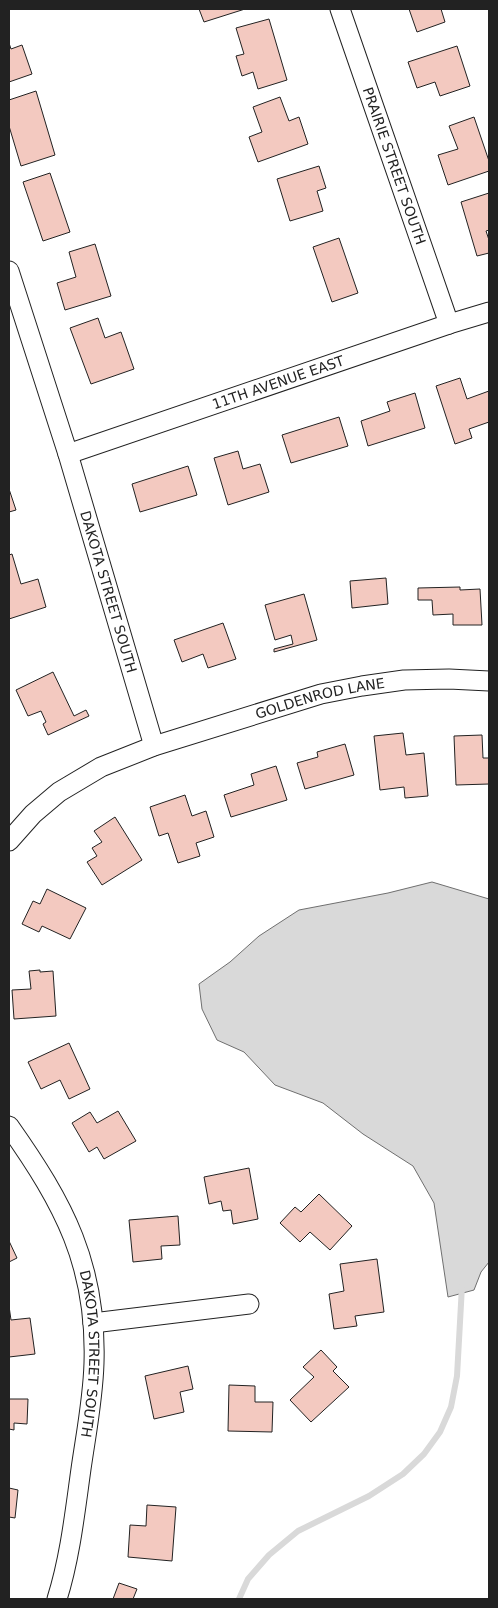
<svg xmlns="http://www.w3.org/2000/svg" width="498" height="1608" font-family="'DejaVu Sans',sans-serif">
<rect width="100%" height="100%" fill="#fff"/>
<polygon fill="#d9d9d9" stroke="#6f6f6f" points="432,882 489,899 489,1262 481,1272 474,1290 448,1297 434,1203 413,1166 363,1134 323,1103 275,1085 244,1052 217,1040 202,1009 199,984 230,962 259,936 299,910 388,893"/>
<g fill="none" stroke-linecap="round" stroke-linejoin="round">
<polyline stroke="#d9d9d9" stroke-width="6" points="239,1599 248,1579 269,1555 298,1531 369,1496 403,1474 424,1454 440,1432 451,1407 457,1376 462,1286"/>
</g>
<g fill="#f3c9c0" stroke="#222">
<polygon points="199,9 245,9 204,22"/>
<polygon points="409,9 441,9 445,22 417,32"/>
<polygon points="269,19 287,80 258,89 253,72 242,76 236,56 244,54 236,28"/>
<polygon points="9,43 11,49 22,45 32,74 9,82"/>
<polygon points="457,46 470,86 440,96 435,82 417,88 408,62"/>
<polygon points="36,91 55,155 21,166 9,126 9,100"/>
<polygon points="280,97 289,121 299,117 308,144 258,162 249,137 262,132 253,107"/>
<polygon points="474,117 489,161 489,171 448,185 438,155 458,149 449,126"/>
<polygon points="319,166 326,188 317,191 323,211 290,221 277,179"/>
<polygon points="50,173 70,232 43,241 23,182"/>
<polygon points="489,193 489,230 486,231 489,240 489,253 477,256 461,202"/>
<polygon points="339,238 358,293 332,302 313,247"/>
<polygon points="95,244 111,296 65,310 57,283 76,277 69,252"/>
<polygon points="98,318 105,338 121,332 134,369 91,384 70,328"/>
<polygon points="460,378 467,399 489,391 489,422 469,429 472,438 455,444 436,386"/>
<polygon points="415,393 425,428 368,446 361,421 390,411 387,402"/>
<polygon points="339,417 348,446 291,463 282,435"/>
<polygon points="238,451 243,469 260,464 269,492 228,505 214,458"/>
<polygon points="188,466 197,495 140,512 132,484"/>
<polygon points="9,489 16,510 9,512"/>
<polygon points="12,554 21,584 38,579 46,607 9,619 9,555"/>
<polygon points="386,578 388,604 352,608 350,581"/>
<polygon points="460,587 460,590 480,589 482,625 453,625 453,614 433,615 432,600 418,600 418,588"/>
<polygon points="304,594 317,640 274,652 274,649 293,644 291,635 275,640 265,605"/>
<polygon points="223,623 236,659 208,668 203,654 182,662 174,640"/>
<polygon points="53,672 74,716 86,710 89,716 48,735 43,724 46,722 41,711 28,716 16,690"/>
<polygon points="403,733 406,755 424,753 428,796 405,798 404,787 380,790 374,736"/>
<polygon points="482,735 483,758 489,758 489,784 456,785 454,736"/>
<polygon points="345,744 354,775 305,789 297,763 318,757 317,752"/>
<polygon points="276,766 287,800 231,817 224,795 254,785 251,774"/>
<polygon points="185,795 192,816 206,811 214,837 196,843 200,856 178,863 168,833 159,836 150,807"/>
<polygon points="115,817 142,860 102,885 87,862 97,856 92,848 102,842 94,831"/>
<polygon points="47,889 86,908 70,939 42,926 39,932 22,924 33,901 40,904"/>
<polygon points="40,970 40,972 53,971 56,1016 14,1019 12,990 31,989 29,971"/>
<polygon points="69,1043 90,1089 69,1099 60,1080 41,1089 28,1062"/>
<polygon points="118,1111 136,1141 104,1159 97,1147 89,1152 72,1123 90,1112 97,1123"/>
<polygon points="249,1168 258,1219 233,1224 231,1210 223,1211 221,1201 209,1204 204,1177"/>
<polygon points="319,1194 352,1226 330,1250 310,1232 300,1242 280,1223 295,1207 301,1212"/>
<polygon points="178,1216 180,1245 161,1246 162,1259 133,1262 129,1220"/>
<polygon points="9,1241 17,1258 9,1262"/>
<polygon points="377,1259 384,1312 355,1316 357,1326 334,1329 329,1294 344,1291 340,1264"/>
<polygon points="9,1306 11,1320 30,1318 35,1354 9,1357"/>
<polygon points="321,1350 337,1367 333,1371 349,1387 311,1422 290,1400 314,1377 303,1367"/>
<polygon points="188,1366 193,1389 180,1392 184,1412 154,1419 145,1376"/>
<polygon points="229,1385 255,1386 255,1402 273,1402 272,1432 228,1431"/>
<polygon points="9,1399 28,1399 27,1424 14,1423 14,1430 9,1429"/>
<polygon points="9,1488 18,1490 15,1518 9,1517"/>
<polygon points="147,1505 176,1507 172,1561 128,1557 130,1525 146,1526"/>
<polygon points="119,1583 137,1589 133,1599 113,1599"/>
</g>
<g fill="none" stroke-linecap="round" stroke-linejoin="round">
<defs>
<g id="street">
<path id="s1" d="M340,9L449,324"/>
<path id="s2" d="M9,271L68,454L154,746"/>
<path id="s3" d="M68,454L449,324L489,312"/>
<path id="s4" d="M9,841L33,814L59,792L101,767L154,746L321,694L362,686L404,680L449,679L489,681"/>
<path id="s5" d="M9,1126C64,1204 97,1265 94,1363C93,1399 86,1434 81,1469C75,1512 70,1558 57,1599"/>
<polyline points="93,1323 249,1304"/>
</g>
</defs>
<use href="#street" stroke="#222" stroke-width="21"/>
<use href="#street" stroke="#fff" stroke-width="19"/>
</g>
<g text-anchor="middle" stroke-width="4" stroke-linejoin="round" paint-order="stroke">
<g font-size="14" fill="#222" stroke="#fff">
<text dy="5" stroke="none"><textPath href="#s1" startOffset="166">PRAIRIE STREET SOUTH</textPath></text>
<text dy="5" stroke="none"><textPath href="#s3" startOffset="222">11TH AVENUE EAST</textPath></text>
<text dy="5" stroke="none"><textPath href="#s2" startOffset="336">DAKOTA STREET SOUTH</textPath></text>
<text dy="5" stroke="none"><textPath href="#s4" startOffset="349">GOLDENROD LANE</textPath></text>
<text dy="5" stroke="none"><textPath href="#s5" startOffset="248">DAKOTA STREET SOUTH</textPath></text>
</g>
</g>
<rect width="498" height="1608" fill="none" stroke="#222222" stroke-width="20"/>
</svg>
